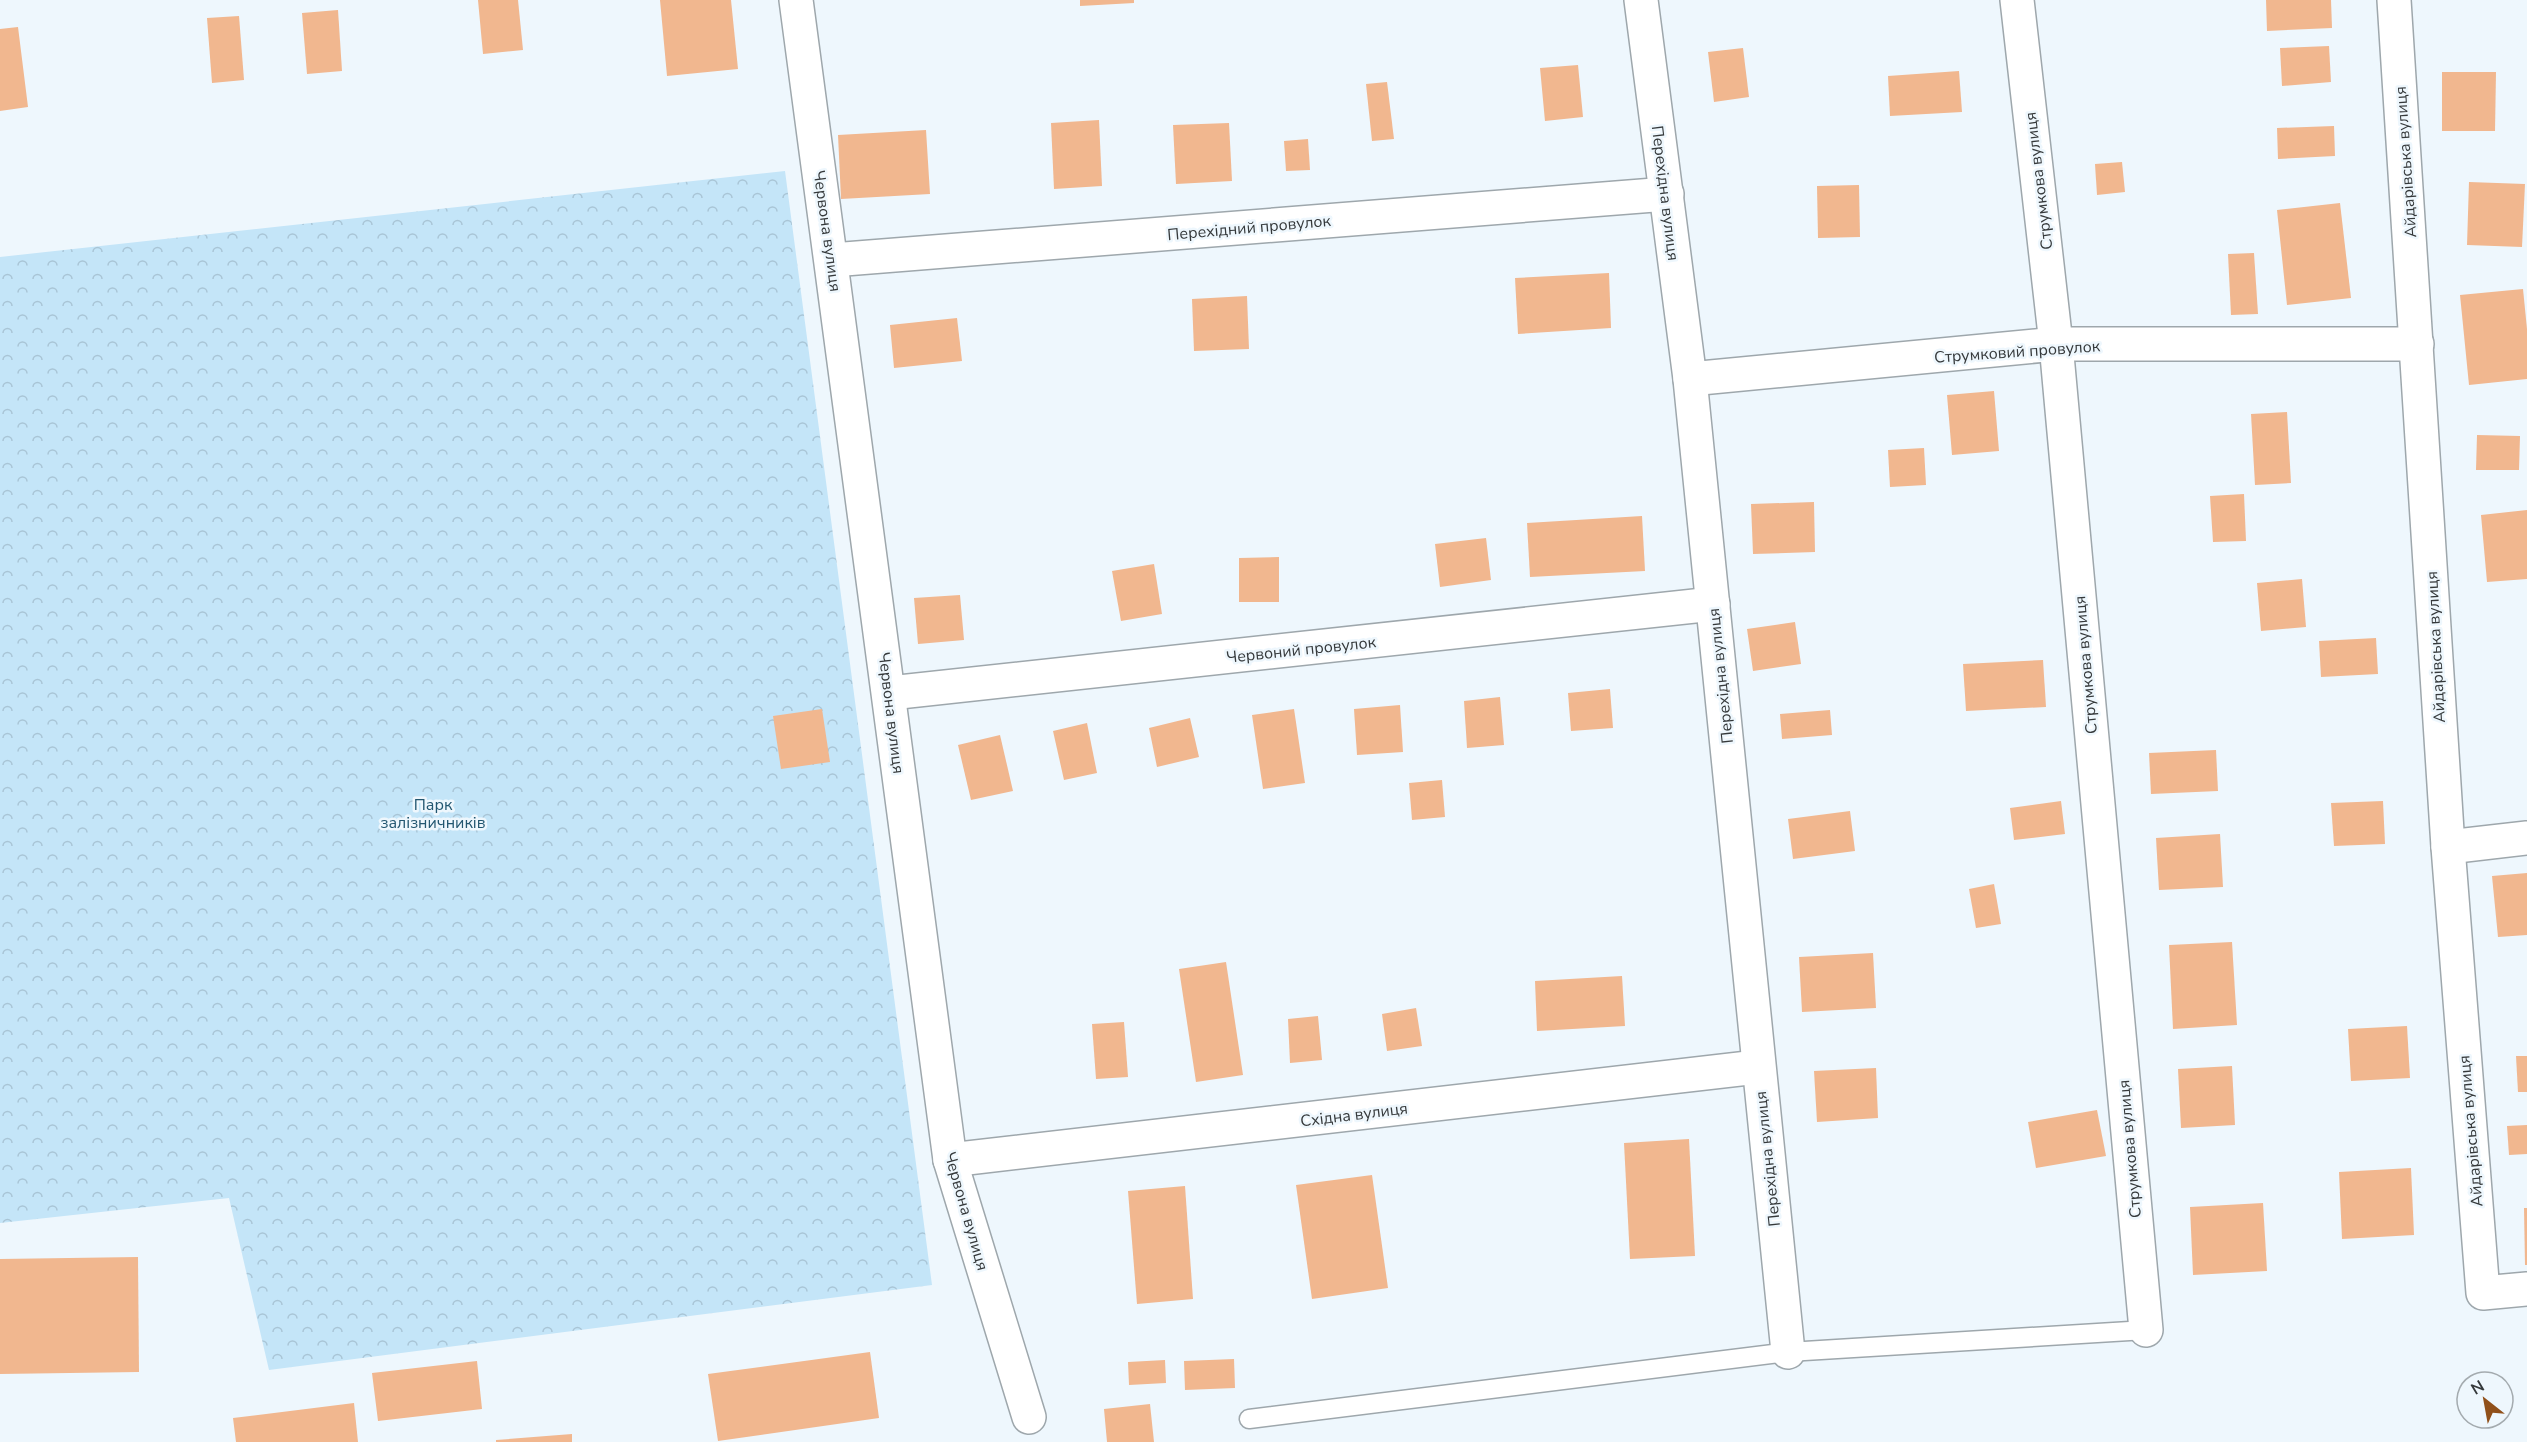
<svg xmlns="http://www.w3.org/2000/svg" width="2527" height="1442" font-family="'Nunito Sans',sans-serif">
<defs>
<pattern id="park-crowns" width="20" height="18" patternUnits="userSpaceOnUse" patternTransform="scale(1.5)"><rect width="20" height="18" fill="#c4e5f8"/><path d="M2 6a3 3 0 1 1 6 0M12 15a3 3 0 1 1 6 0" fill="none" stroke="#a9c5d6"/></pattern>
</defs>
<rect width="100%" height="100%" fill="#eef7fd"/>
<polygon fill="url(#park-crowns)" points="785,171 932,1285 269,1370 229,1198 0,1223 0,257"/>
<g fill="#f1b78f">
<polygon points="478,0 518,0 523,50 483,54"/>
<polygon points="660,0 731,0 738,69 667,76"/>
<polygon points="1080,0 1134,0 1134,3 1080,6"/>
<polygon points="2266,0 2331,0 2332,28 2267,31"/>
<polygon points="338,10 342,71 307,74 302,13"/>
<polygon points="239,16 244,80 212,83 207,18"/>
<polygon points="18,27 28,107 0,111 0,29"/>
<polygon points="2329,46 2331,82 2282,86 2280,48"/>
<polygon points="1743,48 1749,97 1714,102 1708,52"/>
<polygon points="1578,65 1583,117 1545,121 1540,68"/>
<polygon points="1959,71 1962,112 1890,116 1888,76"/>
<polygon points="2442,72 2496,72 2495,131 2442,131"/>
<polygon points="1387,82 1394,139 1372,141 1366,84"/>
<polygon points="1099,120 1102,186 1054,189 1051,123"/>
<polygon points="1229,123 1232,181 1176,184 1173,125"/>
<polygon points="2334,126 2335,156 2278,159 2277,128"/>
<polygon points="926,130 930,194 841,199 838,135"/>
<polygon points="1308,139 1310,170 1286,171 1284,141"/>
<polygon points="2122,162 2125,192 2097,195 2095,164"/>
<polygon points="2469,182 2525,184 2522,247 2467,245"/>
<polygon points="1859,185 1860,237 1818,238 1817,186"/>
<polygon points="2340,203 2351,298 2287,305 2277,210"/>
<polygon points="2254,253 2258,314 2231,315 2228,254"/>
<polygon points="1609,273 1611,328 1518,334 1515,278"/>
<polygon points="2523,289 2527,329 2527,379 2469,385 2460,295"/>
<polygon points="1247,296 1249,349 1194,351 1192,299"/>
<polygon points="957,318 962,361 894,368 890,325"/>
<polygon points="1994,391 1999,451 1952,455 1947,395"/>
<polygon points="2287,412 2291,483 2255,485 2251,414"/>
<polygon points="2477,435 2520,436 2519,470 2476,470"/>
<polygon points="1924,448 1926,485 1890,487 1888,450"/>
<polygon points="2244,494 2246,541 2213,542 2210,496"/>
<polygon points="1814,502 1815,552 1753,554 1751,504"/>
<polygon points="2527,510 2527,579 2487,582 2481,515"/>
<polygon points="1642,516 1645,571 1530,577 1527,523"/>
<polygon points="1486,538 1491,580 1440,587 1435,544"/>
<polygon points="1279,557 1279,602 1239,602 1239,558"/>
<polygon points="1154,564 1162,614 1121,621 1112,571"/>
<polygon points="2302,579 2306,627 2261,631 2257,583"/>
<polygon points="960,595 964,640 918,644 914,598"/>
<polygon points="1795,622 1801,664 1753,671 1747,629"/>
<polygon points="2376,638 2378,674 2321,677 2319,641"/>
<polygon points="2043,660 2046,707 1966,711 1963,664"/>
<polygon points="1610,689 1613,728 1571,731 1568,693"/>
<polygon points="1500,697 1504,745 1467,748 1464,701"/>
<polygon points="1400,705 1403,752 1357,755 1354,709"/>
<polygon points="822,709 830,762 781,769 773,716"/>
<polygon points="1294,709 1305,783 1263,789 1252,715"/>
<polygon points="1830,710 1832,735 1782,739 1780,714"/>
<polygon points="1190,718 1199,757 1157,767 1149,728"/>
<polygon points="1087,723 1097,773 1064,780 1053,731"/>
<polygon points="1000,735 1013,791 971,800 958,745"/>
<polygon points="2216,750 2218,791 2151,794 2149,753"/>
<polygon points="1442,780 1445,817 1412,820 1409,783"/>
<polygon points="2061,801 2065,834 2014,840 2010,808"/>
<polygon points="2383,801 2385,844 2334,846 2331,803"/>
<polygon points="1850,811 1855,851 1793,859 1788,819"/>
<polygon points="2220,834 2223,887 2159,890 2156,838"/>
<polygon points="2527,873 2527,935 2498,937 2492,876"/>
<polygon points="1994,884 2001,924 1976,928 1969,889"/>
<polygon points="2232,942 2237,1025 2173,1029 2169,945"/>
<polygon points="1873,953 1876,1008 1802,1012 1799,957"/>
<polygon points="1226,962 1243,1075 1196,1082 1179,969"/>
<polygon points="1622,976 1625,1026 1537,1031 1535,981"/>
<polygon points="1416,1008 1422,1046 1387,1051 1382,1014"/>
<polygon points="1318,1016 1322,1060 1290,1063 1288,1019"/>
<polygon points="1124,1022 1128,1077 1096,1079 1092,1024"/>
<polygon points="2407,1026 2410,1078 2351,1081 2348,1029"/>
<polygon points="2516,1056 2527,1056 2527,1092 2518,1092"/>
<polygon points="2232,1066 2235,1125 2181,1128 2178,1069"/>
<polygon points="1876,1068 1878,1118 1817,1122 1814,1071"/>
<polygon points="2097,1110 2106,1156 2036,1168 2028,1122"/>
<polygon points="2527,1125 2527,1154 2509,1155 2507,1126"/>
<polygon points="1689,1139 1695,1256 1630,1259 1624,1143"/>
<polygon points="2411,1168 2414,1235 2342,1239 2339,1172"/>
<polygon points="1372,1175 1388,1288 1312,1299 1296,1185"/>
<polygon points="1185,1186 1193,1299 1137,1304 1128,1191"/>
<polygon points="2263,1203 2267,1271 2193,1275 2190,1207"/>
<polygon points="2524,1208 2527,1208 2527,1265 2525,1265"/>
<polygon points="138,1257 139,1372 0,1374 0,1259"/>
<polygon points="870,1352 879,1418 718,1441 708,1374"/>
<polygon points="1234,1359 1235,1388 1185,1390 1184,1361"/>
<polygon points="1165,1360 1166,1383 1129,1385 1128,1362"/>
<polygon points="477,1361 482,1409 378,1421 372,1373"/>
<polygon points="354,1403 358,1442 236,1442 233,1418"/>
<polygon points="1150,1404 1154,1442 1107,1442 1104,1409"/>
<polygon points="572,1434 572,1442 496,1442 496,1440"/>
</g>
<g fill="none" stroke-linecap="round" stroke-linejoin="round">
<defs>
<polyline id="lane" points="1249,1419 1788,1352 2146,1330"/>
<g id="street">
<polyline points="796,0 950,1160 1029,1417"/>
<polyline points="1641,0 1690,379 1788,1352"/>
<polyline points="2017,0 2056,344 2146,1330"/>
<polyline points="2394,0 2448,847 2483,1293 2527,1289"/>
<polyline points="832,260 1667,194"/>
<polyline points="1690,379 2056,344 2417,344"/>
<polyline points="890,693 1713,604"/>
<polyline points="2448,847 2527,838"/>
<polyline points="950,1160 1757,1067"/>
</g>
</defs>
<use href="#lane" stroke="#9ea7ac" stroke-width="21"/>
<use href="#street" stroke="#9ea7ac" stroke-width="36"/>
<use href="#lane" stroke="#fff" stroke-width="18"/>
<use href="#street" stroke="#fff" stroke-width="33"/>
</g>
<g text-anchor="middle" stroke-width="5" stroke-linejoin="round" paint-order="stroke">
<g font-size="16" fill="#35393b" stroke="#eef7fd">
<text transform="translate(2405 162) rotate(-94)" y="6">Айдарівська вулиця</text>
<text transform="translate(2038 181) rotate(-97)" y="6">Струмкова вулиця</text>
<text transform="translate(1666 193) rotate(83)" y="6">Перехідна вулиця</text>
<text transform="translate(1249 227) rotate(-5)" y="6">Перехідний провулок</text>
<text transform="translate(828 231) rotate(82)" y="6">Червона вулиця</text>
<text transform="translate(2017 351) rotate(-4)" y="6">Струмковий провулок</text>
<text transform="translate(2435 647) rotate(-93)" y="6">Айдарівська вулиця</text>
<text transform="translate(1301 649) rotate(-6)" y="6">Червоний провулок</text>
<text transform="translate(2085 665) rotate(-95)" y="6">Струмкова вулиця</text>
<text transform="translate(1720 676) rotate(-96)" y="6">Перехідна вулиця</text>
<text transform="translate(892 713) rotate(83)" y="6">Червона вулиця</text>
<text transform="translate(1354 1114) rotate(-7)" y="6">Східна вулиця</text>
<text transform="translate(2470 1131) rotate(-95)" y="6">Айдарівська вулиця</text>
<text transform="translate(2129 1149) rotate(-95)" y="6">Струмкова вулиця</text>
<text transform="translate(1767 1159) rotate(-96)" y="6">Перехідна вулиця</text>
<text transform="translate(967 1211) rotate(74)" y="6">Червона вулиця</text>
</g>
<g font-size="16" fill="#225670" stroke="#eef7fd">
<text x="433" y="810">Парк<tspan x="433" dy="18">залізничників</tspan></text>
</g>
</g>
<g transform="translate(2485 1400) rotate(329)"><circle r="28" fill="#eef7fd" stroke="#a4abaf" stroke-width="1.5"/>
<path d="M0-4.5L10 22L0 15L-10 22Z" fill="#90501a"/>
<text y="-9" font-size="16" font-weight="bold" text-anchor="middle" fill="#35393b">N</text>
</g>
</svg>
